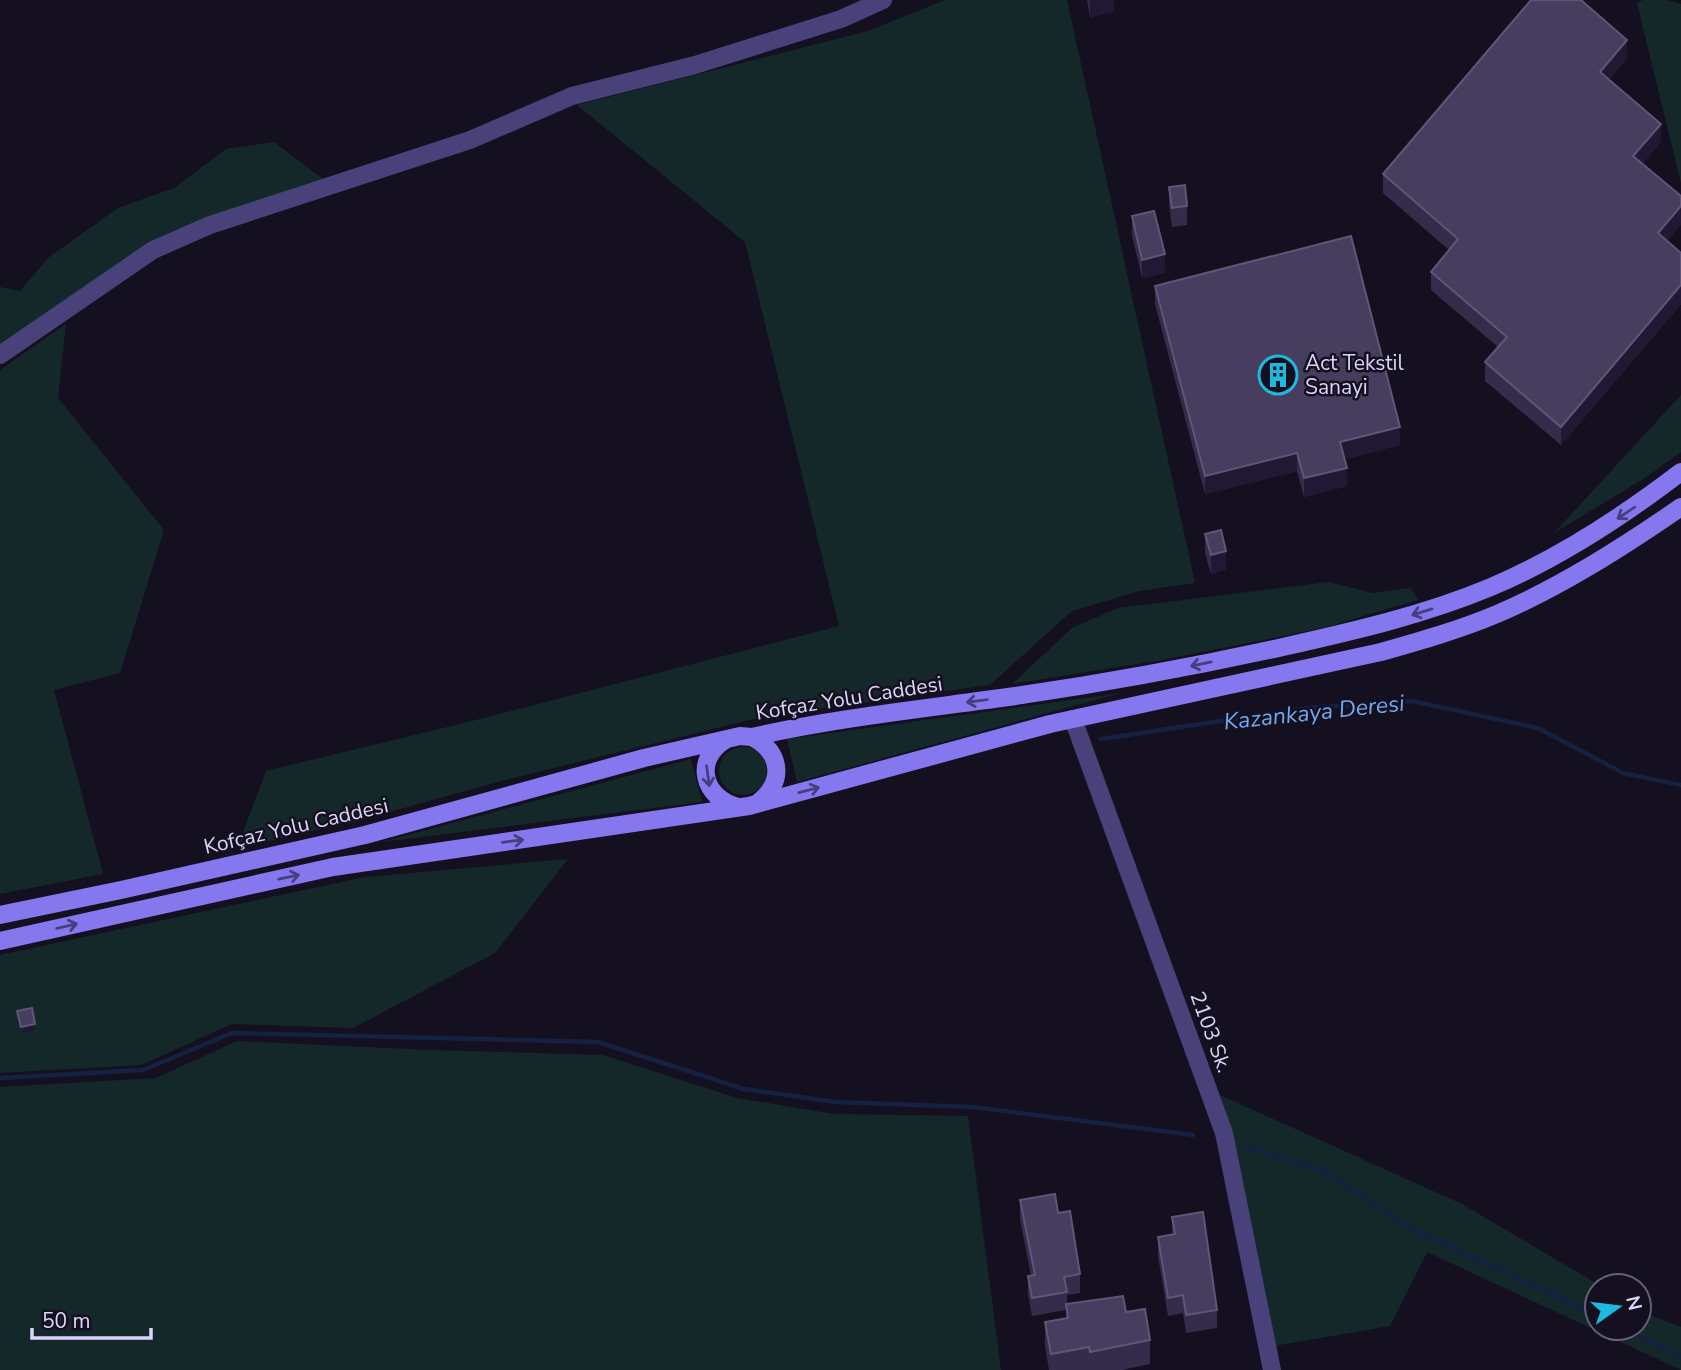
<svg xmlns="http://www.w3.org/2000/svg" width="1681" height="1370" font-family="'Nunito Sans',sans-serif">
<rect width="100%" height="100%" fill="#141020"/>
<g fill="#14282a">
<polygon points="945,0 1067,0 1195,583 1139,591 1072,611 990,685 766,716 501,781 361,820 237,848 266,771 468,722 839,626 745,242 577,105 868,31"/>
<polygon points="1643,0 1667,0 1681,4 1681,183 1637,3"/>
<polygon points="274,142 323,179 207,218 0,347 0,287 20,291 49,257 118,208 174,188 226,149"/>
<polygon points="66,324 58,398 164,530 120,673 54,690 103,874 0,894 0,370"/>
<polygon points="1681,395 1681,452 1645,478 1554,533"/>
<polygon points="1328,582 1373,593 1411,588 1418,600 1323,628 1162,660 1012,684 1072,628 1118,608"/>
<polygon points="1121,693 797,782 787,739"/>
<circle cx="743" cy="771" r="24"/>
<polygon points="691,759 702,802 382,842"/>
<polygon points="568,859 495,953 353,1028 232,1024 141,1065 0,1073 0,955 365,877"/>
<polygon points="237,1041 430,1050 603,1055 737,1098 834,1114 968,1116 1001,1370 0,1370 0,1087 156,1078"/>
<polygon points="1220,1095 1462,1204 1601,1286 1597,1286 1597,1328 1639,1328 1639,1308 1652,1316 1681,1327 1681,1370 1427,1252 1390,1326 1274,1346 1232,1130"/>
</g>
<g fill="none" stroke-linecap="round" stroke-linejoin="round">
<g stroke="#142141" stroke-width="4.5">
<polyline points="1101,739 1308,708 1412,701 1538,728 1623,773 1681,785"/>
<polyline points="0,1078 143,1070 232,1033 598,1042 744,1089 835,1102 972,1107 1193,1135"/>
<polyline points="1244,1146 1323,1171 1406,1226 1597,1315"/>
<polyline points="1622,1328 1681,1357"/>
</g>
<g stroke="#48417a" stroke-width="18">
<polyline points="0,355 153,250 210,225 470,140 572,96 695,65 841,19 883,0"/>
<polyline points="1073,719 1224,1133 1272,1370"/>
</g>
<g stroke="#8578ee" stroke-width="18">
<path d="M752,737C781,752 785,781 759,802"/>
<path d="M725,740C693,760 703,798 738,807"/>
<path d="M0,915L121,890L365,835L644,758L740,736L752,737C836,718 922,709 1008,697C1100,684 1192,667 1283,647C1354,631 1424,615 1491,587C1560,558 1622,517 1681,472"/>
<path d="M0,941L333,867L749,806L1050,724L1381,652C1420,641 1459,630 1497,614C1562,586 1623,547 1681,507"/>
</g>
</g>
<g fill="#352c4c">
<polygon points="1087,0 1114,0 1114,12 1090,17"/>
<polygon points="1627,58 1609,80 1661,142 1642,164 1667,241 1681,253 1681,304 1561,445 1485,381 1485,362 1498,347 1431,290 1431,272 1449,250 1383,193 1383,174"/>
<polygon points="1169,187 1187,206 1187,225 1172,227 1169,205"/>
<polygon points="1132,216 1165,273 1142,278 1132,235"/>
<polygon points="1155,286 1400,445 1345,459 1347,486 1304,497 1297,471 1205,494 1155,304"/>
<polygon points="1205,534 1226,569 1211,574 1205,553"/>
<polygon points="1020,1200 1058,1213 1080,1274 1080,1293 1067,1295 1067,1303 1126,1312 1150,1340 1150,1364 1122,1370 1049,1370 1045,1346 1045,1322 1066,1318 1066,1310 1032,1316 1028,1295 1028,1276 1031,1276 1020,1219"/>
<polygon points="1172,1217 1217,1310 1217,1328 1186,1333 1183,1313 1168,1316 1158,1256 1158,1237 1172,1235"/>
</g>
<g fill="#201933">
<polygon points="1090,0 1114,0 1114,12 1090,17"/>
<polygon points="1627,40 1627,58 1600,91 1600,72"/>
<polygon points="1661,124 1661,142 1633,175 1633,156"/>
<polygon points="1681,206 1681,225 1658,252 1658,233"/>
<polygon points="1165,254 1165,273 1142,278 1142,260"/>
<polygon points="1681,285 1681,304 1561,445 1561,427"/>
<polygon points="1400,427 1400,445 1340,461 1340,442"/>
<polygon points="1297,453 1297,471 1205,494 1205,476"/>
<polygon points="1347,468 1347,486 1304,497 1304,478"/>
<polygon points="1226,551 1226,569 1211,574 1211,555"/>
<polygon points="35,1024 35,1030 21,1033 21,1027"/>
</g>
<g fill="#473e5f" stroke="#5e5677" stroke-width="2">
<polygon points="1531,0 1581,0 1627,40 1600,72 1661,124 1633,156 1681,196 1681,206 1658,233 1681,253 1681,285 1561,427 1485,362 1507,337 1431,272 1458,239 1383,174"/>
<polygon points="1185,185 1187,206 1172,208 1169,187"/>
<polygon points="1154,211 1165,254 1142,260 1132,216"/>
<polygon points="1351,236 1400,427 1340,442 1347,468 1304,478 1297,453 1205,476 1155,286"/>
<polygon points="1221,530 1226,551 1211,555 1205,534"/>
<polygon points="32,1008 35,1024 21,1027 17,1011"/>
<polygon points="1055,1194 1058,1213 1070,1211 1080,1274 1064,1277 1067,1292 1032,1298 1028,1276 1035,1275 1020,1200"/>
<polygon points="1203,1212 1217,1310 1186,1315 1183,1295 1168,1298 1158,1237 1175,1234 1172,1217"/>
<polygon points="1123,1296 1126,1312 1145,1309 1150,1340 1090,1352 1089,1347 1051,1354 1045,1322 1068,1318 1066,1304"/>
</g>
<defs><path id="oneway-shaft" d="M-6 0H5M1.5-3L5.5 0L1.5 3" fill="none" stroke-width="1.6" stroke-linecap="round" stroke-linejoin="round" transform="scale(1.75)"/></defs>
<g stroke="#473f7d">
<use href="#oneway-shaft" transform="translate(1626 513) rotate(146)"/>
<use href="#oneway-shaft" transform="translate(1422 612) rotate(163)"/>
<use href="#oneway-shaft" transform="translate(1201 664) rotate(168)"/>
<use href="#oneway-shaft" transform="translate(977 701) rotate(172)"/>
<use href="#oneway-shaft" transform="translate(708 776) rotate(82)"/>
<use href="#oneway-shaft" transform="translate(809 790) rotate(-15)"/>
<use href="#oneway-shaft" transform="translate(513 841) rotate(-8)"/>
<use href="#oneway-shaft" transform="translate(289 877) rotate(-12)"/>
<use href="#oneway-shaft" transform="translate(67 926) rotate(-13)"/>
</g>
<defs>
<symbol id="building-ring" viewBox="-11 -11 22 22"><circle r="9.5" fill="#141020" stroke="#1cbade" stroke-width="1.5"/><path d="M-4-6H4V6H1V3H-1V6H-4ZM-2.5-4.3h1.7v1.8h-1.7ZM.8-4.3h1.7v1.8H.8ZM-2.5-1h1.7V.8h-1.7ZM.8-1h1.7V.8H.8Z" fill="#1cbade"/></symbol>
</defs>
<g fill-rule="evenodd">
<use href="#building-ring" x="1256" y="353" width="44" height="44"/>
</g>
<g text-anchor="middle" stroke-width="5" stroke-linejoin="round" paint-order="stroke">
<g font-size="21" fill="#dcd5fa" stroke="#141020" text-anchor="start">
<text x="1305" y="370">Act Tekstil<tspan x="1305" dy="24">Sanayi</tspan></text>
</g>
<g font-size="21" fill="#dcd5fa" stroke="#141020">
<text transform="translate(849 698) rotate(-9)" y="7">Kofçaz Yolu Caddesi</text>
<text transform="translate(296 826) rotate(-13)" y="7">Kofçaz Yolu Caddesi</text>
<text transform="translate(1211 1032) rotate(70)" y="7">2103 Sk.</text>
</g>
<g font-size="23" font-style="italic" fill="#70a8ed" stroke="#141020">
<text transform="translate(1314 712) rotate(-6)" y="8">Kazankaya Deresi</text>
</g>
</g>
<g transform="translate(1618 1307) rotate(76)"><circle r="33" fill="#141020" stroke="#645f77" stroke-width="2"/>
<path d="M0-5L12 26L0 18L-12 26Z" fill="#1cbade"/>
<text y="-10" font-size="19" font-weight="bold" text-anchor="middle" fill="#dcd5fa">N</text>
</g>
<path d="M32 1328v10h119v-10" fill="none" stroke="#dcd5fa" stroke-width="3.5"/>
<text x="42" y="1328" font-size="21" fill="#dcd5fa" stroke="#141020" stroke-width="5" paint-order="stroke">50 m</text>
</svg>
